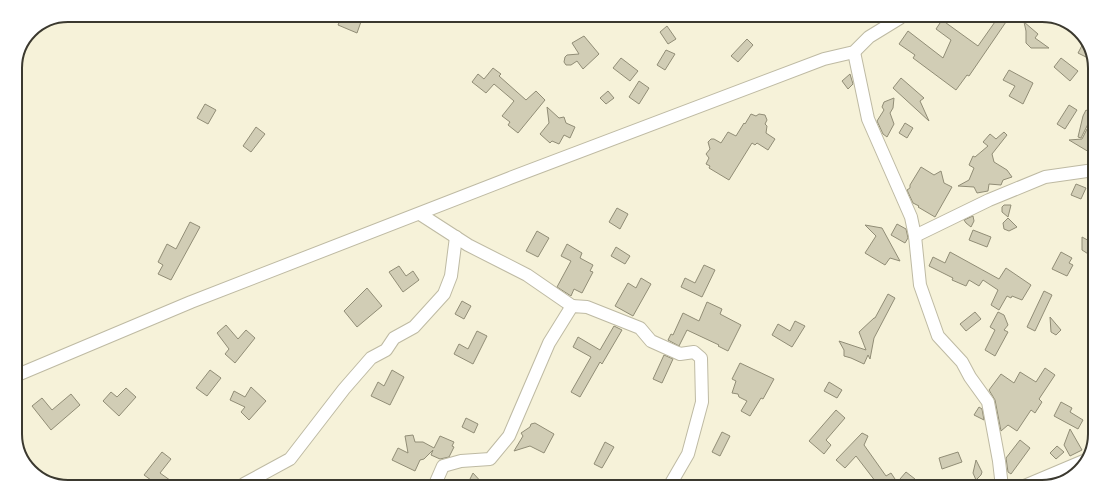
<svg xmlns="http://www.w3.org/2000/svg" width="1110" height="502" font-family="Roboto,sans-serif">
<rect width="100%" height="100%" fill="#f6f2d9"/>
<g fill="#d1cdb5" stroke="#918d76">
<polygon points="342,16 363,16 357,33 338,25"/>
<polygon points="997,19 1008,19 969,76 967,75 956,90 913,58 915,55 899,44 908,31 943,58 951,40 936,29 942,20 978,46"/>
<polygon points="1024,22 1038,34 1035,38 1049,48 1031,48 1026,43 1026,31"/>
<polygon points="667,26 676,39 668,44 660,32"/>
<polygon points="584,36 599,54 583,69 577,61 571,65 566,65 564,62 565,57 567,55 579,54 572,43"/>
<polygon points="1086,38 1090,50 1086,57 1078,53"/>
<polygon points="747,39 753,45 738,62 731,56"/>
<polygon points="666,50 675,54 665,70 657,65"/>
<polygon points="621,58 638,71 630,81 613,68"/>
<polygon points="1061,58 1078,71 1070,81 1054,67"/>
<polygon points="493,68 501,74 499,76 526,100 536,91 545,100 518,133 508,125 510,122 502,116 514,101 494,84 486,93 472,82 478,74 484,79"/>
<polygon points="1009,70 1033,83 1023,104 1009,96 1015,86 1003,80"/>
<polygon points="850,74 853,84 848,89 842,81"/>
<polygon points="901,78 924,98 920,101 929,121 893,88"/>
<polygon points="639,81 649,88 639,104 629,97"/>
<polygon points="608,91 614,98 606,104 600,98"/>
<polygon points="894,98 893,108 890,113 894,124 887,137 883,134 877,121 884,110 882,107 884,102"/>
<polygon points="205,104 216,110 208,124 197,118"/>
<polygon points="1069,105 1077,110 1065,129 1057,124"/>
<polygon points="547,107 559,118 564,117 566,123 575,127 570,138 564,135 559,144 552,141 550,143 540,134 549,123"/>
<polygon points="1086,110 1093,114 1081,138 1078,137 1083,116"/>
<polygon points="751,114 756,116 759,114 765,115 767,120 765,124 767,126 766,133 775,139 768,150 757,143 755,145 752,143 729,180 709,168 710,166 706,164 709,158 706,154 710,149 708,142 711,139 714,139 721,143 728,132 736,136 744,123 745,124"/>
<polygon points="905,123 913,128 907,138 899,133"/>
<polygon points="256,127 265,134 251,152 243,146"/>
<polygon points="1087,129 1094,132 1094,155 1069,140 1082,139"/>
<polygon points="1004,132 1007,135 992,154 994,162 1007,170 1012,177 1003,180 1001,185 989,184 988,191 977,193 974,187 958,186 969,180 974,168 969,165 973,156 975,157 988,146 983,142 990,134 996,139"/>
<polygon points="921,167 934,175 941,171 944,183 952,187 935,217 918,207 919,206 913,203 907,190 910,188 910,185"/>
<polygon points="1076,184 1086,188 1081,199 1071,195"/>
<polygon points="1004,205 1011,205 1008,217 1002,212 1002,207"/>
<polygon points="617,208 628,214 620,229 609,222"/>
<polygon points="973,216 974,221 971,227 966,223 964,220"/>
<polygon points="1008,218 1017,227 1009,231 1004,229 1003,223"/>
<polygon points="190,222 200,227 171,280 158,274 163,265 158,262 167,244 176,249"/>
<polygon points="897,224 906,229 908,238 905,243 891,235"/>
<polygon points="865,225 882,228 900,261 890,258 885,265 865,253 876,236"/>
<polygon points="973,230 991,237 987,247 969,240"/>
<polygon points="537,231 549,238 538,257 526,251"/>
<polygon points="1082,237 1093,243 1093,257 1082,250"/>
<polygon points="567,244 582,253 580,258 593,265 590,271 593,272 582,293 574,289 571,296 557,287 571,261 561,256"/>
<polygon points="616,247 630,256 625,264 611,256"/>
<polygon points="950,252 999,279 1006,268 1031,285 1022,300 1012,296 1011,298 1007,296 999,310 991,305 998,290 983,280 979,286 969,280 966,286 952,280 953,278 929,266 933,257 945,263"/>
<polygon points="1061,252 1072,258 1069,263 1073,265 1067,276 1052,269"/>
<polygon points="704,265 715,270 702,297 681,287 685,278 695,283"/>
<polygon points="399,266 406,276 413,271 419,280 403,292 389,272"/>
<polygon points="641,278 651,284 633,316 615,306 628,283 636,288"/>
<polygon points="367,288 382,306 357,327 344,311"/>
<polygon points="1044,291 1052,295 1035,331 1027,327"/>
<polygon points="888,294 895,298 874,338 870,359 868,355 864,364 851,358 844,356 844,350 839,341 866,350 859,332 874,318 875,318"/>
<polygon points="462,301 471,306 464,319 455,314"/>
<polygon points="707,302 722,309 720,314 741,325 728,351 718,346 719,345 687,330 679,346 668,340 671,334 673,335 683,313 699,321"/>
<polygon points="975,312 981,319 966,331 960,324"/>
<polygon points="998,312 1004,315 1008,325 1004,330 1008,332 995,356 985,350 995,330 990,327"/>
<polygon points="1050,317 1061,330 1056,335 1051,332"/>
<polygon points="795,321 805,326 792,347 772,335 778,324 790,331"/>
<polygon points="226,325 238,339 246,330 255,338 235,363 225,354 229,349 217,333"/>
<polygon points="614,326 622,330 602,364 600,362 580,397 571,392 591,357 573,347 578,337 600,350"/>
<polygon points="477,331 487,336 473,364 454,354 459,344 468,349"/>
<polygon points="664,355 673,359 662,383 653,379"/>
<polygon points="740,363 774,379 763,399 761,398 750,416 741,411 747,401 739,397 738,394 732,393 736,381 732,379"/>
<polygon points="1045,368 1055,375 1039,399 1042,402 1035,413 1031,410 1017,431 1008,425 1001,431 995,400 989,390 1001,374 1014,383 1020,372 1036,382"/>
<polygon points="210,370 221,378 207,396 196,388"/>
<polygon points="392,370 404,377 390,405 371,396 378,382 384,386"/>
<polygon points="829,382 842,390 837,398 824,391"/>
<polygon points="251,387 266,401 249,420 241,412 245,407 230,400 234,391 245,397"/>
<polygon points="126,388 136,397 119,416 103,401 111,392 117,397"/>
<polygon points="71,394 80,405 51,430 32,406 42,398 52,410"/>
<polygon points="1061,402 1072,408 1070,412 1083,420 1078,429 1054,416"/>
<polygon points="979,407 982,409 984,420 974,415"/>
<polygon points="836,410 845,418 826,440 831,445 824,454 809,441"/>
<polygon points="466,418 478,424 474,433 462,427"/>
<polygon points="535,423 554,434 544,453 530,446 514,451 523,436 521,433 530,427 531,424"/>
<polygon points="1070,429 1082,450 1070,456 1064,445"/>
<polygon points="722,432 730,436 720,456 712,452"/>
<polygon points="862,433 868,436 864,445 886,476 891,473 897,482 891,486 879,486 856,456 845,468 836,460"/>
<polygon points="413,435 415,442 423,442 434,448 440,436 454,442 452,446 454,447 449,457 440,459 431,455 433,450 424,459 420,460 415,471 392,460 398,448 408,453 405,436"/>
<polygon points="1020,440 1030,448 1011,474 1008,472 1006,458"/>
<polygon points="605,442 614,447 602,468 594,464"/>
<polygon points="1057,446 1064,452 1056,459 1050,453"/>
<polygon points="162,452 171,459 160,473 174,483 155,483 144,475"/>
<polygon points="958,452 962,462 942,469 939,458"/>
<polygon points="976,460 982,472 981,475 976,480 973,473"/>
<polygon points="906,472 915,479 909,486 900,479"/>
<polygon points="473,473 484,485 467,485"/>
</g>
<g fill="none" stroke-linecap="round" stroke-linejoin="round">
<defs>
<g id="street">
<polyline points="854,52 868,119 911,217 915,236 920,285 938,336 962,362 970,377 988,402 999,461 1002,487"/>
<polyline points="420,214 468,245 527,275 572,306"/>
<polyline points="915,236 989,200 1045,177 1094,170"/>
<polyline points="15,376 191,302 510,178 824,59 854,52 869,37 900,18"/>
<polyline points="244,484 290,459 344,389 371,358 386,350 394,338 414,327 444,294 451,276 456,237"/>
<polyline points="437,484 436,482 443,466 461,461 490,459 509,436 549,343 572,306 587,307 640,328 651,341 680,354 694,352 701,358 702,402 688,454 670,485"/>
<polyline points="1022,487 1086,460"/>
</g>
</defs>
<use href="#street" stroke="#bebaa3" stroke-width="14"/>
<use href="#street" stroke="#fff" stroke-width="12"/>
</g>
<path d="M0 0H1110V502H0ZM68 22H1042A46 46 0 0 1 1088 68V434A46 46 0 0 1 1042 480H68A46 46 0 0 1 22 434V68A46 46 0 0 1 68 22Z" fill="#fff" fill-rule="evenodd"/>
<path fill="none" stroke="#3b392f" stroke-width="2" d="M68 22H1042A46 46 0 0 1 1088 68V434A46 46 0 0 1 1042 480H68A46 46 0 0 1 22 434V68A46 46 0 0 1 68 22Z"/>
</svg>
